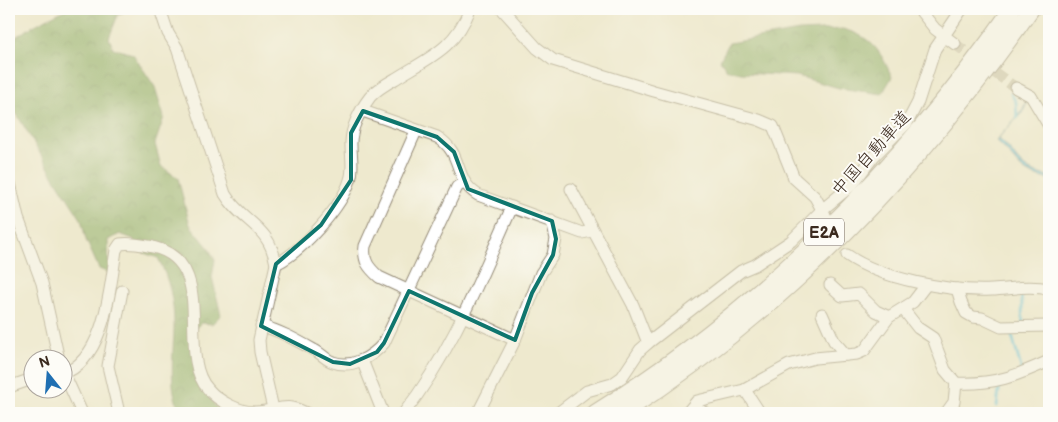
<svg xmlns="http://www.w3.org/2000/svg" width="1058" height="422" font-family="'Balsamiq Sans','Klee One',sans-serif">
<defs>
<pattern id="forest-crowns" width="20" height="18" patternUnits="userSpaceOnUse" patternTransform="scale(1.25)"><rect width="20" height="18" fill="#80a65c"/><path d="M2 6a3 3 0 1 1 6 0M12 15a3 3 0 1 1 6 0" fill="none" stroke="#6a874b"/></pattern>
<pattern id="water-rules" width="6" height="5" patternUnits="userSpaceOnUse" patternTransform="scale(1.25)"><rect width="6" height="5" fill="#5dbfdb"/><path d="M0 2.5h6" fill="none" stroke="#4e9bb1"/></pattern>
</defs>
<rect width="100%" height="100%" fill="#fdfcf7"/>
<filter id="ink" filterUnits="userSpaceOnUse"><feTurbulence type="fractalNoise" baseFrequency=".02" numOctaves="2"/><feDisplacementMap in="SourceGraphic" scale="10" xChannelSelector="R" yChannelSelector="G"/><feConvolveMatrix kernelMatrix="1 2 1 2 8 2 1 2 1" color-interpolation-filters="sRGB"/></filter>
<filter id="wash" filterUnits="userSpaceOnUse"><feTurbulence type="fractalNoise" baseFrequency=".0096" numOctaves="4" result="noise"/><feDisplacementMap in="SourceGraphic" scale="20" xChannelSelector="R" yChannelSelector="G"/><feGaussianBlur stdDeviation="1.12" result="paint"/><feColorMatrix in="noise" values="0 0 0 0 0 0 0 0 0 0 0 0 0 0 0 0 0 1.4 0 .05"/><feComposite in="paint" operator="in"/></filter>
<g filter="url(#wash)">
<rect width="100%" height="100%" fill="#eee9ce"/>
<g fill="url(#forest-crowns)" stroke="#5e683d">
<path d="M66,9H129L118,15L109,38L113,48L133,54L155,87L164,117L155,144L161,166L178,178L190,225L208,247L215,260L212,277L221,315L212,324L201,323L192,331L200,383L220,413H181C167,387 174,353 174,325C174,301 169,279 158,258L141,252L133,239L120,234L108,240L109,273L99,269L86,240L81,219L54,177L9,101V41L33,26Z"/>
<path d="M843,29C872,37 880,50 892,77L882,94L839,88L797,76L741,73L727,70L720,60L729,43L799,31Z"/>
</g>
<path fill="url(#water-rules)" stroke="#4c747c" d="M1026,102H1027L1023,112L998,138C1020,157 1017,171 1049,176V179C1016,174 1019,160 996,141L1022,111Z"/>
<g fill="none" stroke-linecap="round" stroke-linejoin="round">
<g stroke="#5dbfdb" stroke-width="3">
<polyline points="1011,94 1016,102 1017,118"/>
<polyline points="1021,290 1023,323"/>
<polyline points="1010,329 1022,371"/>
<polyline points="997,406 1000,384"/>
</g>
</g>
</g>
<g filter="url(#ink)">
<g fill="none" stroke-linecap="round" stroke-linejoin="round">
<polyline stroke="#cac3ab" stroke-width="11" stroke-dasharray="11 5.5" stroke-linecap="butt" points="955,44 1016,88"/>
<defs>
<g id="minor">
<path d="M160,9L168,33L177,48L225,194C242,223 269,224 276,264L259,340L260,352L274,413"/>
<polyline points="502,9 537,48 553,60 654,91 759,120 773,126 794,178 815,197 825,215"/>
<polyline points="919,9 935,29 955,44"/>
<polyline points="1016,88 1031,96 1049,126"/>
<path d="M363,111L437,137C465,154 452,179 478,195L582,233L592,231"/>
<path d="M416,131L365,246C363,261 368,267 379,277L515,340"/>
<polyline points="9,179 18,218 42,283 59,360"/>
<polyline points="571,189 633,305 648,343"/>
<path d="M847,255C881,279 950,292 992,290C1012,289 1029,285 1049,289"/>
<path d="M276,264C301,252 342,207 350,180C354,169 351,157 351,146C350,129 360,110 370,97C377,89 386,84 395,79C428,58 455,49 470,9"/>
<polyline points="830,285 842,296 859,294 876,311 889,317"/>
<polyline points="957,289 961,302 966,313 973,317 982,318 1001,327 1049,326"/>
<path d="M903,309L918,328L933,338L945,370L956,383C994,385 1016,376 1049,361"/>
<polyline points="822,314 834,341 846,355"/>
<path d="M261,326C279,330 298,341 314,350C321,353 326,360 333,362C352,369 372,357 384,343L457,187L464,182"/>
<polyline points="362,360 383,413"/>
<polyline points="62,369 82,413"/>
<path d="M62,374C105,360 110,289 116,250L120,244C131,242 142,245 153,247C220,263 175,353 208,389C218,401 239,412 255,412C277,412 284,401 306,413"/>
<polyline points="9,387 32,379"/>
<polyline points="745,390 760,413"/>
<polyline points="689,411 698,409 705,413"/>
<polyline points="119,413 108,366 122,291"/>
<path d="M404,413C452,352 480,278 512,207"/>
<polyline points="478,413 515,340 541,273 553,255 556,239 552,221"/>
<polyline points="558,413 587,391 612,384 622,377 640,350 648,343 741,271 755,265 791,241 823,209 852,185 874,156 907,123 918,102 935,49 962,9"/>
<polyline points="687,413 697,401 744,390 789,365 815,358 857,354 864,351 889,317 913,302 926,285"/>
<polyline points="946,413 954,402 956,383"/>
</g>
<g id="highway">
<path d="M595,413C761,310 901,168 1012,9"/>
<path d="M623,413C786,309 921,166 1031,9"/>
</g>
</defs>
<use href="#minor" stroke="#948a76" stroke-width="13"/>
<use href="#highway" stroke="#948a76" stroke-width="18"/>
<use href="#minor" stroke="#fff" stroke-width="11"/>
<use href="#highway" stroke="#fff" stroke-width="16"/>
</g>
</g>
<path d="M0 0H1058V422H0ZM363,111L437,137L454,152L468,189L552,221L556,239L553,255L532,293L515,340L409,291L384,343L377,352L350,364L333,362L261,326L276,264L321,225L351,180V133Z" fill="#eee9ce" fill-opacity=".55" fill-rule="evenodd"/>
<path fill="none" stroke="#0f766e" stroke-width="4" stroke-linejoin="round" d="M363,111L437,137L454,152L468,189L552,221L556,239L553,255L532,293L515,340L409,291L384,343L377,352L350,364L333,362L261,326L276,264L321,225L351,180V133Z"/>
<g text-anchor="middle" stroke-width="4" stroke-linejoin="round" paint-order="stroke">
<rect fill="#fdfcf7" stroke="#75695f" stroke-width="1" x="804" y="218.5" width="40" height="27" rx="4"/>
<g font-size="16" font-weight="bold" fill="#3b2a1e">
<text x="824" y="238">E2A</text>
</g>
<g font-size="18" fill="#3b2a1e" stroke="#fdfcf7">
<text transform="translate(871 153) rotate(-48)" y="6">中国自動車道</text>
</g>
</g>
<rect width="1058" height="422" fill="none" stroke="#fdfcf7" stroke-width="30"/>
<g transform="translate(48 374) rotate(343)"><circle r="24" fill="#fdfcf7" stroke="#afa8a0"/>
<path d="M0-4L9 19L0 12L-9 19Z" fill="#1f6fb2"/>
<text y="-8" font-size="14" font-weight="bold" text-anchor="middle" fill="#3b2a1e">N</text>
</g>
</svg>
